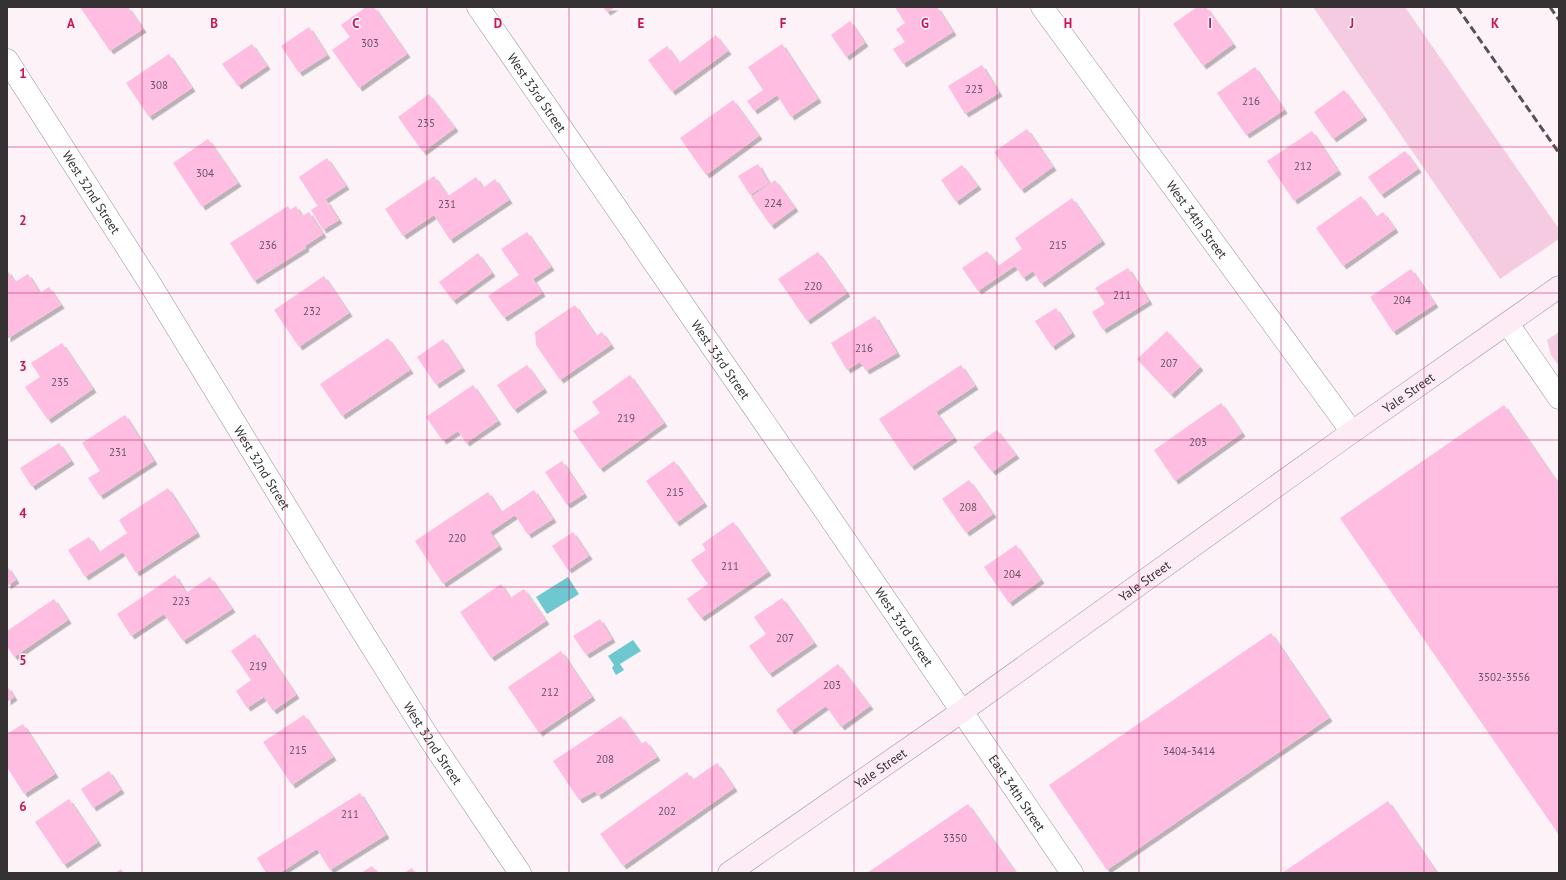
<svg xmlns="http://www.w3.org/2000/svg" width="1566" height="880" font-family="'PT Sans',sans-serif">
<defs>
<filter id="shadow"><feDropShadow dx="3.5" dy="3.5" stdDeviation="0" flood-color="#0004"/></filter>
</defs>
<rect width="100%" height="100%" fill="#fdf2f8"/>
<g fill="#f4cbe1">
<polygon points="1313,7 1405,7 1559,229 1559,239 1500,279"/>
<polygon points="1559,332 1559,366 1551,355 1547,340"/>
</g>
<g fill="#6ec8d0">
<polygon points="568,577 579,594 547,614 536,597"/>
<polygon points="633,640 641,651 620,664 624,670 616,675 612,668 614,665 608,656"/>
</g>
<g fill="#febde1" filter="url(#shadow)">
<polygon points="80,7 128,7 143,29 110,51"/>
<polygon points="366,7 374,7 407,54 359,88 332,50 350,37 341,25"/>
<polygon points="603,7 615,7 607,12"/>
<polygon points="895,7 937,7 953,32 903,64 893,49 905,42 896,29 905,23"/>
<polygon points="1197,7 1206,7 1233,44 1203,66 1173,24"/>
<polygon points="850,21 865,43 846,57 831,35"/>
<polygon points="309,27 327,55 299,73 281,46"/>
<polygon points="716,35 728,51 672,92 648,60 667,46 679,63"/>
<polygon points="252,44 267,66 238,86 222,64"/>
<polygon points="782,44 818,99 791,117 777,95 754,111 747,101 763,90 748,67"/>
<polygon points="169,54 192,88 149,117 126,83"/>
<polygon points="982,65 999,93 965,114 948,86"/>
<polygon points="1255,67 1284,110 1246,135 1217,93"/>
<polygon points="1344,90 1364,117 1333,139 1314,112"/>
<polygon points="429,94 455,128 423,152 398,117"/>
<polygon points="733,100 759,136 706,175 680,138"/>
<polygon points="1027,129 1053,167 1021,190 994,152"/>
<polygon points="1312,131 1338,171 1294,201 1267,161"/>
<polygon points="208,139 238,183 202,207 173,163"/>
<polygon points="1405,151 1418,169 1381,195 1368,177"/>
<polygon points="327,158 346,186 317,205 299,177"/>
<polygon points="758,164 769,183 750,195 738,176"/>
<polygon points="962,165 978,186 956,202 941,180"/>
<polygon points="434,176 448,196 476,177 483,188 495,179 509,200 450,240 434,215 403,236 385,209"/>
<polygon points="775,180 795,208 771,226 751,197"/>
<polygon points="1361,196 1376,217 1383,212 1395,229 1343,266 1316,228"/>
<polygon points="1072,198 1102,241 1041,284 1033,271 1023,278 1015,266 978,291 962,268 987,251 998,266 1022,249 1015,238"/>
<polygon points="326,200 339,220 323,230 311,210"/>
<polygon points="288,206 290,210 296,206 302,216 309,212 323,234 305,246 306,248 254,281 230,243"/>
<polygon points="527,232 551,267 533,279 542,293 504,318 488,296 519,275 501,249"/>
<polygon points="818,252 847,293 807,321 778,279"/>
<polygon points="478,253 492,273 453,301 439,282"/>
<polygon points="1128,268 1149,301 1103,330 1092,312 1105,304 1095,288"/>
<polygon points="1411,269 1435,304 1393,332 1370,297"/>
<polygon points="7,270 15,282 28,274 40,293 49,287 61,305 7,339"/>
<polygon points="324,276 349,313 299,347 274,310"/>
<polygon points="575,305 596,336 602,332 611,345 560,380 536,345 535,332"/>
<polygon points="1056,308 1072,333 1052,347 1035,321"/>
<polygon points="875,316 897,353 866,371 860,362 847,370 831,343"/>
<polygon points="1167,331 1200,367 1171,395 1137,359"/>
<polygon points="388,338 410,370 342,416 320,384"/>
<polygon points="443,339 462,368 436,385 417,357"/>
<polygon points="62,343 93,389 48,420 25,387 40,377 31,363"/>
<polygon points="527,365 544,389 514,410 497,385"/>
<polygon points="961,365 975,386 936,412 954,438 911,467 879,419"/>
<polygon points="630,375 664,423 600,469 573,431 600,413 592,402"/>
<polygon points="473,385 498,421 466,443 458,431 443,441 426,417"/>
<polygon points="1221,403 1242,433 1175,481 1154,450"/>
<polygon points="1504,405 1559,485 1559,835 1340,518"/>
<polygon points="125,415 154,461 100,496 88,478 100,471 82,443"/>
<polygon points="997,430 1016,455 992,472 973,447"/>
<polygon points="59,443 71,461 32,487 20,468"/>
<polygon points="562,461 584,494 567,505 545,472"/>
<polygon points="674,461 704,503 676,523 646,481"/>
<polygon points="969,480 993,514 966,533 942,499"/>
<polygon points="168,488 197,533 136,573 123,552 85,577 68,550 89,537 99,552 127,533 119,520"/>
<polygon points="534,490 553,519 528,535 515,515 490,532 499,546 443,584 415,541 488,492 501,512"/>
<polygon points="733,522 768,572 701,618 687,599 708,584 691,560 706,550 702,544"/>
<polygon points="573,532 589,556 568,570 552,546"/>
<polygon points="1016,545 1041,580 1009,603 984,567"/>
<polygon points="7,566 16,580 7,586"/>
<polygon points="175,575 186,593 210,577 232,609 183,641 164,614 131,636 117,614"/>
<polygon points="501,584 510,598 524,589 546,621 491,658 460,612"/>
<polygon points="782,598 814,643 769,674 749,646 766,634 754,617"/>
<polygon points="54,599 68,620 14,657 7,646 7,631"/>
<polygon points="600,619 612,639 586,655 573,636"/>
<polygon points="1271,633 1329,718 1107,870 1049,785"/>
<polygon points="255,634 296,695 273,711 264,697 247,708 236,691 251,680 231,651"/>
<polygon points="561,651 592,697 539,733 508,687"/>
<polygon points="838,664 870,706 841,727 826,706 791,731 776,710"/>
<polygon points="7,686 14,697 7,702"/>
<polygon points="304,715 333,757 292,785 263,742"/>
<polygon points="621,716 641,744 646,741 657,757 598,796 595,791 579,800 553,761"/>
<polygon points="23,724 55,774 24,794 7,767 7,734"/>
<polygon points="717,763 734,788 623,866 600,834 687,772 692,780"/>
<polygon points="109,771 121,790 93,808 81,789"/>
<polygon points="360,793 386,835 330,870 317,849 280,873 266,873 257,858"/>
<polygon points="69,799 98,842 64,865 35,822"/>
<polygon points="1388,801 1437,873 1282,873"/>
<polygon points="968,804 1016,873 867,873"/>
<polygon points="372,866 377,873 361,873"/>
<polygon points="412,868 415,873 404,873"/>
<polygon points="121,869 124,873 115,873"/>
</g>
<g fill="none" stroke-linecap="round" stroke-linejoin="round">
<defs>
<g id="street">
<path id="s1" d="M478,7L828,515L1072,873"/>
<path id="s2" d="M1042,7L1352,432"/>
<path id="s3" d="M7,60L149,282L357,623L429,738L520,873"/>
<polyline points="1508,324 1559,398"/>
</g>
<g id="secondary">
<path id="s4" d="M729,873L961,712L1352,432L1559,287"/>
</g>
</defs>
<use href="#street" stroke="#999095" stroke-width="23"/>
<use href="#secondary" stroke="#999095" stroke-width="23"/>
<use href="#street" stroke="#fff" stroke-width="22"/>
<use href="#secondary" stroke="#fdecf5" stroke-width="22"/>
<g stroke="#575254" stroke-width="3" stroke-dasharray="8 4" stroke-linecap="butt">
<polyline points="1457,7 1559,153"/>
<polyline points="1550,7 1559,20"/>
</g>
</g>
<path fill="none" stroke="#c2185b" stroke-width="1" stroke-opacity="0.55" d="M142,7V873M285,7V873M427,7V873M569,7V873M712,7V873M854,7V873M997,7V873M1139,7V873M1281,7V873M1424,7V873M7,147H1559M7,293H1559M7,440H1559M7,587H1559M7,733H1559"/>
<g text-anchor="middle" stroke-width="3" stroke-linejoin="round" paint-order="stroke">
<g font-size="11" fill="#68555f">
<text x="370" y="47">303</text>
<text x="159" y="89">308</text>
<text x="974" y="93">223</text>
<text x="1251" y="105">216</text>
<text x="426" y="127">235</text>
<text x="1303" y="170">212</text>
<text x="205" y="177">304</text>
<text x="773" y="207">224</text>
<text x="447" y="208">231</text>
<text x="268" y="249">236</text>
<text x="1058" y="249">215</text>
<text x="813" y="290">220</text>
<text x="1122" y="299">211</text>
<text x="1402" y="304">204</text>
<text x="312" y="315">232</text>
<text x="864" y="352">216</text>
<text x="1169" y="367">207</text>
<text x="60" y="386">235</text>
<text x="626" y="422">219</text>
<text x="1198" y="446">203</text>
<text x="118" y="456">231</text>
<text x="675" y="496">215</text>
<text x="968" y="511">208</text>
<text x="457" y="542">220</text>
<text x="730" y="570">211</text>
<text x="1012" y="578">204</text>
<text x="181" y="605">223</text>
<text x="785" y="642">207</text>
<text x="258" y="670">219</text>
<text x="1504" y="681">3502-3556</text>
<text x="832" y="689">203</text>
<text x="550" y="696">212</text>
<text x="298" y="754">215</text>
<text x="1189" y="755">3404-3414</text>
<text x="605" y="763">208</text>
<text x="667" y="815">202</text>
<text x="350" y="818">211</text>
<text x="955" y="842">3350</text>
</g>
<g font-size="13" fill="#363234" stroke="#fdf2f8">
<text dy="5" stroke="none"><textPath href="#s1" startOffset="104">West 33rd Street</textPath></text>
<text dy="5" stroke="none"><textPath href="#s3" startOffset="157">West 32nd Street</textPath></text>
<text dy="5" stroke="none"><textPath href="#s2" startOffset="263">West 34th Street</textPath></text>
<text dy="5" stroke="none"><textPath href="#s1" startOffset="428">West 33rd Street</textPath></text>
<text dy="5" stroke="none"><textPath href="#s4" startOffset="832">Yale Street</textPath></text>
<text dy="5" stroke="none"><textPath href="#s3" startOffset="481">West 32nd Street</textPath></text>
<text dy="5" stroke="none"><textPath href="#s4" startOffset="508">Yale Street</textPath></text>
<text dy="5" stroke="none"><textPath href="#s1" startOffset="752">West 33rd Street</textPath></text>
<text dy="5" stroke="none"><textPath href="#s3" startOffset="805">West 32nd Street</textPath></text>
<text dy="5" stroke="none"><textPath href="#s4" startOffset="184">Yale Street</textPath></text>
<text dy="5" stroke="none"><textPath href="#s1" startOffset="953">East 34th Street</textPath></text>
</g>
</g>
<g font-size="13" text-anchor="middle" font-weight="bold" fill="#c2185b" stroke="#fdf2f8" stroke-width="3" stroke-linejoin="round" paint-order="stroke">
<text x="71" y="28">A</text>
<text x="214" y="28">B</text>
<text x="356" y="28">C</text>
<text x="498" y="28">D</text>
<text x="641" y="28">E</text>
<text x="783" y="28">F</text>
<text x="925" y="28">G</text>
<text x="1068" y="28">H</text>
<text x="1210" y="28">I</text>
<text x="1352" y="28">J</text>
<text x="1495" y="28">K</text>
<text x="23" y="78">1</text>
<text x="23" y="225">2</text>
<text x="23" y="371">3</text>
<text x="23" y="518">4</text>
<text x="23" y="665">5</text>
<text x="23" y="811">6</text>
</g>
<rect width="1566" height="880" fill="none" stroke="#363234" stroke-width="16"/>
</svg>
